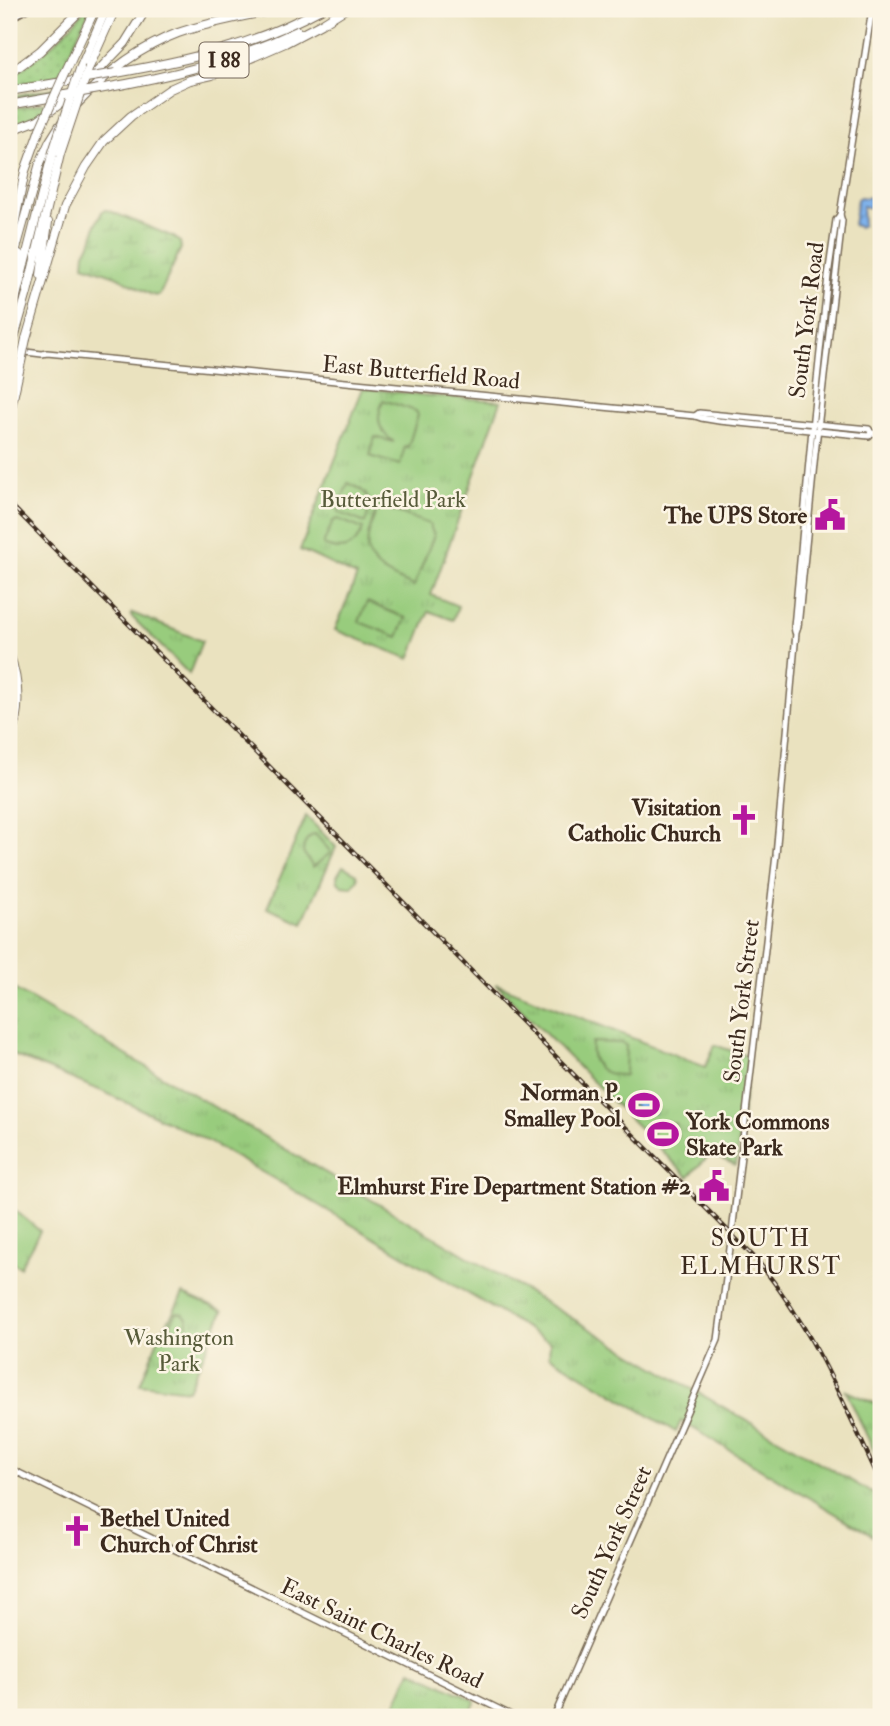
<svg xmlns="http://www.w3.org/2000/svg" width="890" height="1726" font-family="'IM FELL Double Pica',serif">
<defs>
<pattern id="grass-dots" width="8" height="8" patternUnits="userSpaceOnUse" patternTransform="scale(1.75)"><rect width="8" height="8" fill="#98cc7d"/><path d="M2 2h.1M6 6h.1" fill="none" stroke="#84af6c" stroke-width="1.8" stroke-linecap="round"/></pattern>
<pattern id="wetland-marsh" width="20" height="14" patternUnits="userSpaceOnUse" patternTransform="scale(1.75)"><rect width="20" height="14" fill="#98cc7d"/><path d="M1 5h8M5 5V1M11 12h8M15 12V8" fill="none" stroke="#84af6c"/></pattern>
<pattern id="park-tufts" width="24" height="20" patternUnits="userSpaceOnUse" patternTransform="scale(1.75)"><rect width="24" height="20" fill="#98cc7d"/><path d="M3 7l-1-3M5 7V3M7 7l1-3M15 17l-1-3M17 17v-4M19 17l1-3" fill="none" stroke="#84af6c"/></pattern>
<pattern id="water-ripples" width="26" height="14" patternUnits="userSpaceOnUse" patternTransform="scale(1.75)"><rect width="26" height="14" fill="#7fb2ec"/><path d="M2 4q2-2 4 0t4 0M15 11q2-2 4 0t4 0" fill="none" stroke="#6991bf"/></pattern>
</defs>
<rect width="100%" height="100%" fill="#fcf5e5"/>
<filter id="ink" filterUnits="userSpaceOnUse"><feTurbulence type="fractalNoise" baseFrequency=".0143" numOctaves="2"/><feDisplacementMap in="SourceGraphic" scale="14" xChannelSelector="R" yChannelSelector="G"/><feConvolveMatrix kernelMatrix="1 2 1 2 8 2 1 2 1" color-interpolation-filters="sRGB"/></filter>
<filter id="wash" filterUnits="userSpaceOnUse"><feTurbulence type="fractalNoise" baseFrequency=".00686" numOctaves="4" result="noise"/><feDisplacementMap in="SourceGraphic" scale="28" xChannelSelector="R" yChannelSelector="G"/><feGaussianBlur stdDeviation="1.57" result="paint"/><feColorMatrix in="noise" values="0 0 0 0 0 0 0 0 0 0 0 0 0 0 0 0 0 1.4 0 .05"/><feComposite in="paint" operator="in"/></filter>
<g filter="url(#wash)">
<rect width="100%" height="100%" fill="#eae2bf"/>
<g fill="url(#grass-dots)" stroke="#6a7b4e" stroke-width="2">
<path d="M85,9H90L60,74L57,77L9,86V77C39,59 64,36 85,9Z"/>
<polygon points="79,84 72,89 12,99 11,96"/>
<polygon points="48,102 42,114 9,128 9,109"/>
</g>
<polygon fill="url(#wetland-marsh)" stroke="#6a7b4e" stroke-width="2" points="103,210 107,210 174,237 180,242 181,248 160,294 156,296 150,294 116,276 84,265 85,253 93,238 96,224"/>
<g fill="url(#park-tufts)" stroke="#6a7b4e" stroke-width="2">
<path d="M363,388L421,395L501,401L431,595L458,606L453,620L429,611L410,659L335,630L357,576C337,568 320,558 300,550Z"/>
<polygon points="132,613 202,641 189,674 131,616"/>
<polygon points="306,816 336,847 303,923 267,908"/>
<polygon points="496,984 705,1067 715,1045 749,1057 736,1165 710,1154 688,1177"/>
<polygon points="9,986 692,1389 881,1498 881,1541 681,1421 676,1432 549,1355 550,1342 276,1180 198,1136 104,1092 9,1053"/>
<path d="M11,1207L40,1231L20,1267L13,1263C9,1246 5,1224 11,1207Z"/>
<polygon points="183,1294 223,1311 188,1390 140,1384 158,1340"/>
<polygon points="846,1391 881,1406 881,1466"/>
<polygon points="411,1670 476,1701 468,1717 390,1717"/>
</g>
<g fill="#98cc7d" stroke="#6a7b4e" stroke-width="2">
<path d="M383,400L416,411L418,415L408,447L405,446L400,465L370,456L375,437L394,442C377,430 376,419 383,400Z"/>
<path d="M348,483C371,492 373,501 365,523L340,513L338,509Z"/>
<path d="M379,505L429,524L434,535L414,586C365,567 357,553 379,505Z"/>
<path d="M338,519L363,529C355,549 343,553 323,545L333,521Z"/>
<polygon points="367,602 406,618 398,637 359,622"/>
<path d="M315,834L330,851L329,854L313,867L303,852C304,844 306,837 315,834Z"/>
<polygon points="343,866 357,874 358,879 352,887 342,886 338,882 337,876"/>
<path d="M592,1042L623,1043L626,1046L625,1075C602,1076 589,1066 592,1042Z"/>
<polygon points="665,1121 677,1124 675,1131 678,1136 672,1142 670,1142 664,1148 651,1139 650,1135 661,1122"/>
<polygon points="177,1312 183,1314 188,1319 188,1327 186,1330 172,1328 170,1325"/>
</g>
<g fill="url(#water-ripples)" stroke="#5d6e85" stroke-width="2">
<polygon points="881,194 879,207 876,209 862,206 863,225 859,227 853,225 857,199 860,197 867,198"/>
<path d="M639,1097L642,1102L645,1103L649,1098C654,1101 656,1107 655,1113L642,1110L637,1112L633,1103L627,1105L626,1102Z"/>
</g>
</g>
<g filter="url(#ink)">
<g fill="none" stroke-linecap="round" stroke-linejoin="round">
<defs>
<g id="secondary">
<polyline points="9,19 27,9"/>
<polyline points="9,350 42,354 47,353 695,416 701,418 719,421 869,436 871,433 881,434"/>
<polyline points="695,416 699,413 869,429 871,433"/>
<polyline points="795,632 794,627 813,418 828,276 836,220 840,215"/>
<polyline points="9,1468 515,1717"/>
<polyline points="554,1717 718,1340 732,1233 776,855 796,633 798,627 815,454 842,221 840,215 872,9"/>
</g>
<g id="highway">
<polyline points="89,67 115,9"/>
<polyline points="80,69 106,9"/>
<polyline points="65,73 95,9"/>
<path d="M116,73C190,60 255,45 321,9"/>
<polyline points="9,74 40,51 82,9"/>
<polyline points="92,77 125,43 146,9"/>
<path d="M99,89C168,77 234,61 297,31"/>
<polyline points="9,91 80,79"/>
<path d="M77,104C106,73 138,48 178,33C210,22 245,16 279,9"/>
<polyline points="9,105 65,95"/>
<polyline points="9,131 38,120 72,95"/>
<polyline points="9,250 25,171 40,129"/>
<polyline points="9,274 40,163 50,141 60,125"/>
<polyline points="41,275 48,222"/>
<polyline points="9,303 19,254"/>
<polyline points="9,324 52,155"/>
<polyline points="14,338 27,293 60,154"/>
<polyline points="26,339 65,206 86,167 104,141 131,116 170,89 190,80 212,75 285,43 321,24 345,9"/>
<polyline points="9,417 21,362"/>
<path d="M9,653C19,681 21,712 9,740"/>
</g>
</defs>
<use href="#secondary" stroke="#786a56" stroke-width="8"/>
<use href="#highway" stroke="#786a56" stroke-width="10"/>
<use href="#secondary" stroke="#fff" stroke-width="5"/>
<use href="#highway" stroke="#fff" stroke-width="8"/>
<defs>
<path id="rail" d="M9,503L754,1257C811,1324 844,1404 881,1483"/>
</defs>
<use href="#rail" stroke="#3b2a1e" stroke-width="4.5"/>
<use href="#rail" stroke="#fcf5e5" stroke-width="2" stroke-dasharray="5" stroke-linecap="butt"/>
<defs>
<g id="highway-bridge">
<polyline points="86,78 116,73"/>
<polyline points="65,95 99,89"/>
<polyline points="40,129 65,73"/>
<polyline points="60,154 89,67"/>
<polyline points="52,155 80,69"/>
<polyline points="9,360 14,338"/>
<polyline points="21,362 26,339"/>
</g>
</defs>
<use href="#highway-bridge" stroke="#786a56" stroke-width="10" stroke-linecap="butt"/>
<use href="#highway-bridge" stroke="#fff" stroke-width="8"/>
</g>
</g>
<defs>
<symbol id="civic-bare" viewBox="-9 -9 18 18"><path d="M-.6-6.5H3V-4.5H.6V-3L4-1V1h2V6H-6V1h2V-1L-.6-3ZM-1.2 2.5V6h2.4V2.5Z" fill="#b5179e" stroke="#fcf5e5" stroke-width="2.5" paint-order="stroke"/></symbol>
<symbol id="church-bare" viewBox="-9 -9 18 18"><path d="M-1.2-6h2.4v3.5h3.3v2.4h-3.3V6h-2.4V-.1h-3.3v-2.4h3.3Z" fill="#b5179e" stroke="#fcf5e5" stroke-width="2.5" paint-order="stroke"/></symbol>
<symbol id="stadium-bare" viewBox="-9 -9 18 18"><path d="M0-5a6.5 5 0 1 0 0 10a6.5 5 0 1 0 0-10ZM-3.5-1.8h7v3.6h-7Z" fill="#b5179e" stroke="#fcf5e5" stroke-width="2.5" paint-order="stroke"/></symbol>
</defs>
<g fill-rule="evenodd">
<use href="#civic-bare" x="808" y="493" width="44" height="44"/>
<use href="#church-bare" x="722" y="798" width="44" height="44"/>
<use href="#stadium-bare" x="622" y="1083" width="44" height="44"/>
<use href="#stadium-bare" x="641" y="1112" width="44" height="44"/>
<use href="#civic-bare" x="692" y="1164" width="44" height="44"/>
<use href="#church-bare" x="55" y="1509" width="44" height="44"/>
</g>
<g text-anchor="middle" stroke-width="5" stroke-linejoin="round" paint-order="stroke">
<rect fill="#fcf5e5" stroke="#75675a" stroke-width="2" x="199.5" y="42.5" width="49" height="35" rx="5"/>
<g font-size="21" font-weight="bold" fill="#3b2a1e">
<text x="224" y="67">I 88</text>
</g>
<g font-size="23" fill="#3b2a1e" stroke="#fcf5e5">
<text transform="translate(806 320) rotate(-83)" y="8">South York Road</text>
<text transform="translate(421 372) rotate(5)" y="8">East Butterfield Road</text>
<text transform="translate(741 1001) rotate(-83)" y="8">South York Street</text>
<text transform="translate(611 1542) rotate(-66)" y="8">South York Street</text>
<text transform="translate(382 1633) rotate(26)" y="8">East Saint Charles Road</text>
</g>
<g font-size="23" fill="#575b3a" stroke="#fcf5e5">
<text x="393" y="507">Butterfield Park</text>
<text x="179" y="1345">Washington<tspan x="179" dy="26">Park</tspan></text>
</g>
<g font-size="23" font-weight="bold" fill="#3b2a1e" stroke="#fcf5e5" text-anchor="end">
<text x="807" y="523">The UPS Store</text>
<text x="721" y="815">Visitation<tspan x="721" dy="26">Catholic Church</tspan></text>
<text x="621" y="1100">Norman P.<tspan x="621" dy="26">Smalley Pool</tspan></text>
<text x="686" y="1129" text-anchor="start">York Commons<tspan x="686" dy="26">Skate Park</tspan></text>
<text x="691" y="1194">Elmhurst Fire Department Station #2</text>
<text x="100" y="1526" text-anchor="start">Bethel United<tspan x="100" dy="26">Church of Christ</tspan></text>
</g>
<g font-size="24" letter-spacing="2" fill="#3b2a1e" stroke="#fcf5e5">
<text x="761" y="1246">SOUTH<tspan x="761" dy="28">ELMHURST</tspan></text>
</g>
</g>
<rect width="890" height="1726" fill="none" stroke="#fcf5e5" stroke-width="35"/>
</svg>
